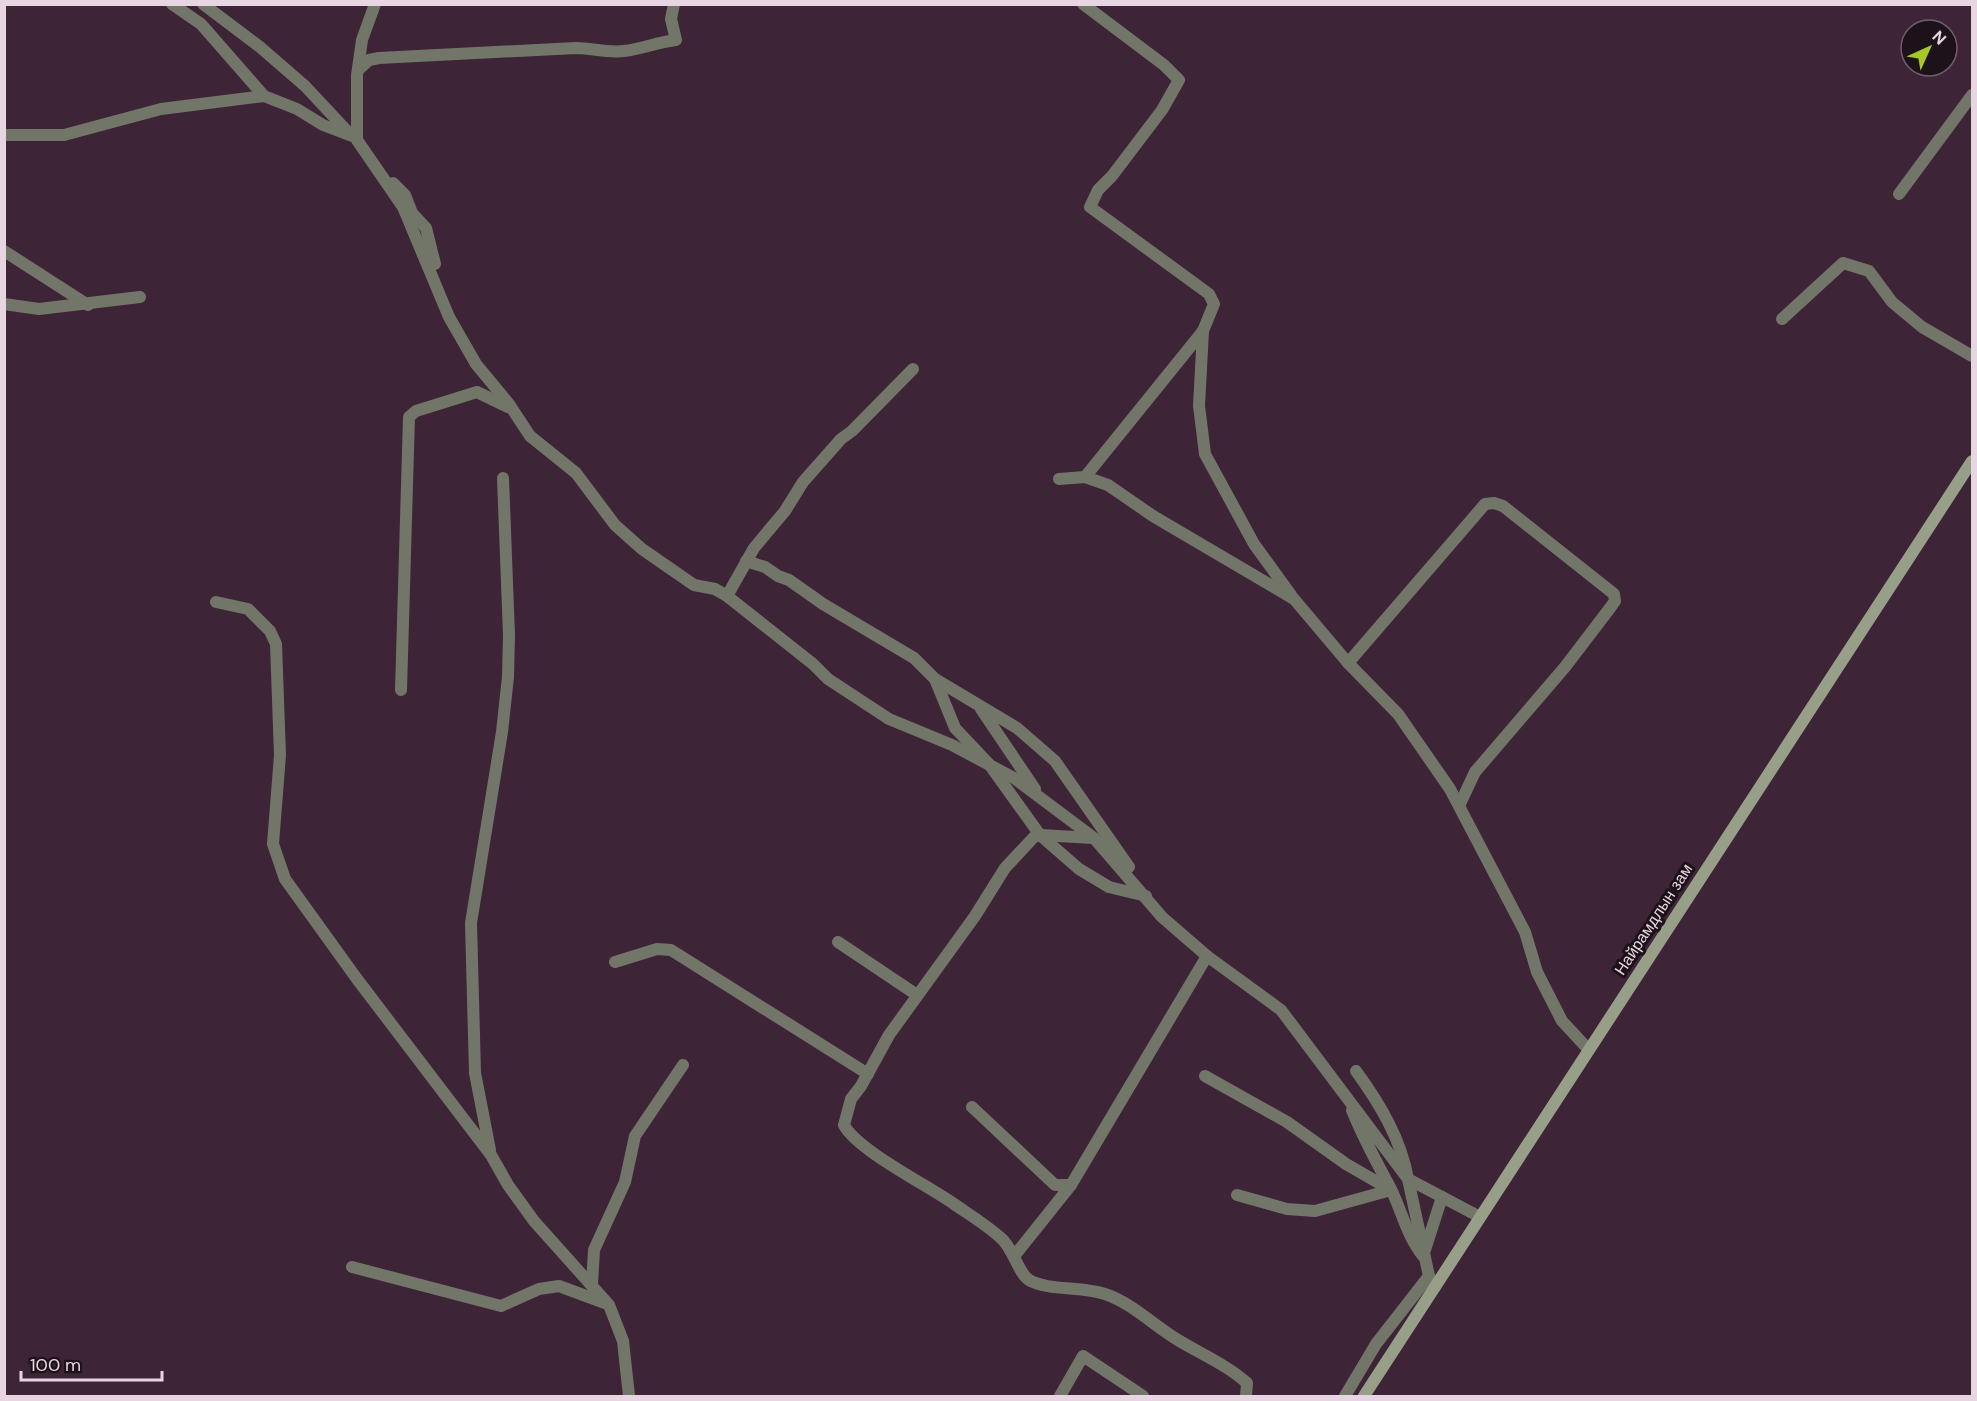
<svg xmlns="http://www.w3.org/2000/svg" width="1977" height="1401" font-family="'DM Sans',sans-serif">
<rect width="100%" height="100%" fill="#3e2437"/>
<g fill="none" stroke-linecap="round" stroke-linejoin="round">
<g stroke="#727668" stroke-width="12">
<polyline points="172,4 201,24 264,96"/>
<polyline points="203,4 260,47 305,86 348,132"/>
<polyline points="375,4 362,40 357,75 357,140 403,207 449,317 476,364 509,404 530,436 576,473 615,525 642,549 694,585 715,589 727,596 813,664 828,679 889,719 952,745 1014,778 1094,838 1162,917 1207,956 1281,1010 1408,1179 1429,1276 1435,1287"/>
<polyline points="1083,4 1164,65 1179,80 1162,110 1112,176 1098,190 1090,207 1209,294 1214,304 1203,331 1199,406 1205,454 1254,544 1291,595"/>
<path d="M358,70L369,60L379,58L576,48C592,48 607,53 624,51C642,49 658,42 676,40L671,19L674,4"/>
<polyline points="4,135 64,135 161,109 264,96 297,109 323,125 352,136"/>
<polyline points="393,183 405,195 412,213 426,228 435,264"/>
<polyline points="1899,194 1972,95"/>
<polyline points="4,251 88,305"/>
<polyline points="4,304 39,309 140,297"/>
<polyline points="1782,319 1843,263 1869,271 1892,302 1922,327 1972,356"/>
<polyline points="1085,477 1203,331"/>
<polyline points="1059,479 1085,477 1108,485 1153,516 1294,599 1348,663 1398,714 1450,789 1525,932 1537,972 1562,1021 1588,1049"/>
<polyline points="746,561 765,567 778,576 789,580 823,604 914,658 935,679 955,728 989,764 1040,835 1079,869 1109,887 1146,896"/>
<polyline points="727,596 754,548 785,511 803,482 841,439 852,431 913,369"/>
<polyline points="216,602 248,609 270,631 276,644 280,755 273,844 285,879 357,979 491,1155 508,1185 534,1221 609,1305 623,1341 629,1396"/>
<polyline points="1348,663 1485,504 1494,503 1503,506 1614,594 1615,601 1610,608 1565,667 1475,772 1460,804"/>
<polyline points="935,679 1017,728 1055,761 1129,867"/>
<polyline points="401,690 409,417 416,411 477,392 508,407"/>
<polyline points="981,709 1035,789"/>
<path d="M1093,838L1040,835L1034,837L1005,868L975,916L889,1035L861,1086L851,1099L844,1125C857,1150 927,1185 954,1204C970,1215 988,1226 1002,1239C1013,1249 1019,1274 1029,1280C1048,1291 1082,1286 1105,1294C1132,1303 1153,1325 1178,1340C1201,1354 1227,1365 1247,1383L1246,1396"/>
<polyline points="838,942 917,995"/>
<polyline points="615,962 657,949 671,950 868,1074"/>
<path d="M1356,1071C1380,1104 1401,1139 1408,1179L1480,1217"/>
<polyline points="1205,1076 1287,1122 1346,1164 1391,1190"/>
<polyline points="972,1107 1055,1185 1071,1185"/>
<path d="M1352,1110C1363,1138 1377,1163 1391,1189C1402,1212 1407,1236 1423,1256"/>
<polyline points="490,1150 475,1073 471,923 502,732 508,677 509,635 503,478"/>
<polyline points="1237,1195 1287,1209 1315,1211 1391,1190"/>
<polyline points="1425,1250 1442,1197"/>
<polyline points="1015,1255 1071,1185 1207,956"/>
<polyline points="352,1267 501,1306 539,1289 559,1286 605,1303"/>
<polyline points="592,1284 594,1250 625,1182 635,1136 683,1065"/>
<polyline points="1060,1396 1083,1356 1143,1396"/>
<polyline points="1345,1396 1376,1344 1429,1276"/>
</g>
<polyline stroke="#989f88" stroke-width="12" points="1364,1396 1972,461"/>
</g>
<g text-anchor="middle" stroke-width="6" stroke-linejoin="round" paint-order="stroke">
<g font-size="16" fill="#e7d6e1" stroke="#1e121a">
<text transform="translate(1653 919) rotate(-57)" y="6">Найрамдлын зам</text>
</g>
</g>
<rect width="1977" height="1401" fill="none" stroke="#e7d6e1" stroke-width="12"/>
<g transform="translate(1929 48) rotate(45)"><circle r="28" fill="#1e121a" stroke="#6e606a" stroke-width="1.5"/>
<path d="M0-4.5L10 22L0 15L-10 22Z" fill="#a4c825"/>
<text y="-9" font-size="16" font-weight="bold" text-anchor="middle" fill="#e7d6e1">N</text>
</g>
<path d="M21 1371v9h141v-9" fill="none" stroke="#e7d6e1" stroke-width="3"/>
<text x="30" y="1371" font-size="18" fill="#e7d6e1" stroke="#1e121a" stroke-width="4.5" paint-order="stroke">100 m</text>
</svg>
